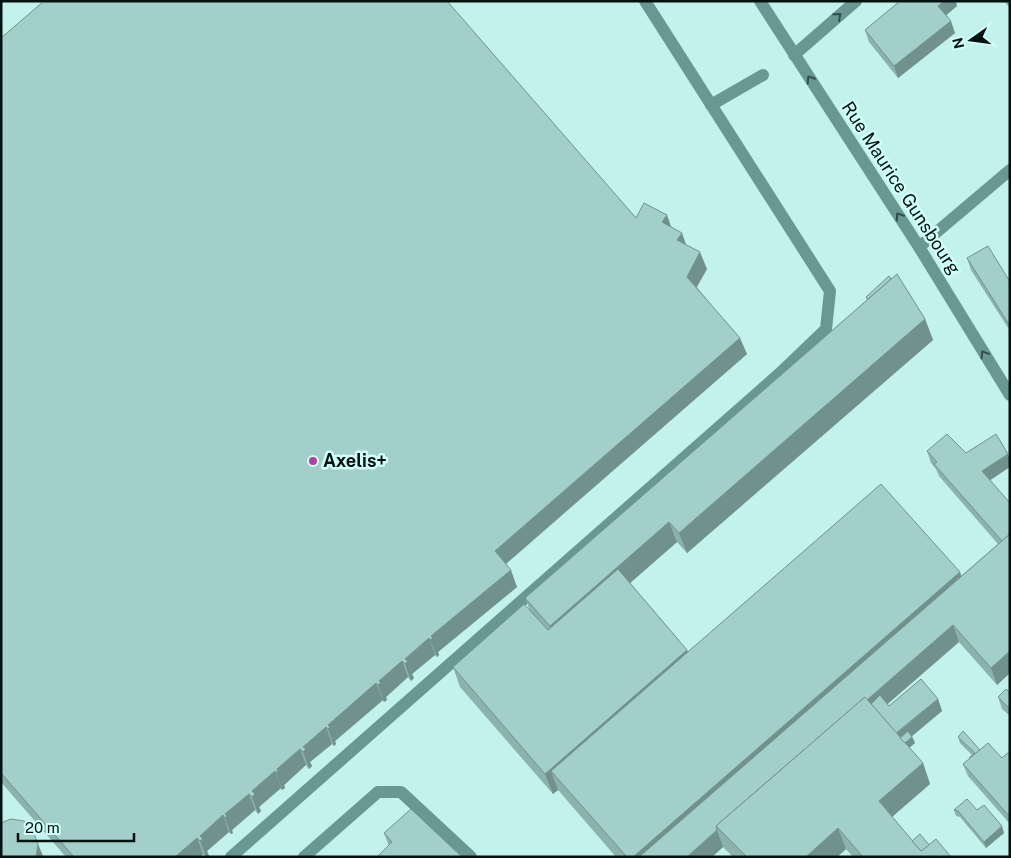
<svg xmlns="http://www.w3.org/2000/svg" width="1011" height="858" font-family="'Public Sans',sans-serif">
<rect width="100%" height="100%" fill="#c3f1eb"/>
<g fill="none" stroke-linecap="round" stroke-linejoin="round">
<g stroke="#699792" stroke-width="12">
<polyline points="760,1 919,247 1010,395"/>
<polyline points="794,55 856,1"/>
<polyline points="711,105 763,75"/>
<polyline points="919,247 1010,170"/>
<polyline points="231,857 779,374 826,329 830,291 645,1"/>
<polyline points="304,857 378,792 401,792 471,857"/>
</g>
</g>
<g fill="#8bb2ad">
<polygon points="900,1 957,1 956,2 957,6 946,15 955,33 898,78 869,42 865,30"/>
<polygon points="1004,1 1010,1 1010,8"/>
<polygon points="1,38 636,218 671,227 707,269 697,287 747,354 506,564 517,587 438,652 439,655 437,657 435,655 412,674 414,678 411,681 408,677 386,697 387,700 384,702 383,700 335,741 336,744 334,746 332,744 310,762 312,766 309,769 306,765 284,785 285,788 282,790 281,788 259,807 261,811 258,814 255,810 232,830 233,833 231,834 229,832 207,851 209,856 208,857 205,857 203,854 201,857 66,857 1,782"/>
<polygon points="967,258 1010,282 1010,331 971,270"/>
<polygon points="866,297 925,319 933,340 687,553 677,542 630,583 687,650 688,652 960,572 961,576 998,544 939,476 936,469 931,463 927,451 990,481 1010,503 1010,673 997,685 959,642 887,704 889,706 938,699 942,711 912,736 915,743 909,748 923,763 930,784 892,817 912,841 929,845 951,857 853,857 846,849 837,857 733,857 723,847 712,857 616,857 559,791 558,790 553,794 460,687 453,667 530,611 525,598 867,300"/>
<polygon points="1010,693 1010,716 1002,709 998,697"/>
<polygon points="958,737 980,750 1002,758 1010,751 1010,824 968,776 963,764 969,759 972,755 960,743"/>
<polygon points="954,810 977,810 1004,833 986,848 960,817 956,816"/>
<polygon points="384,833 462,857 389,846"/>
</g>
<g fill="#71918d">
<polygon points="944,1 957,1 956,2 957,6 943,18 938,6"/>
<polygon points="951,21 955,33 898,78 894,66"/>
<polygon points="667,215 673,232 662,222"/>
<polygon points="682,233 688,250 677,240"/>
<polygon points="700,252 707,269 693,293 687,277"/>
<polygon points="925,319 933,340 687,553 679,533"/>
<polygon points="740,338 747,354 501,568 495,551"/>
<polygon points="1008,454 1010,459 1010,467 986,483 982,471"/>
<polygon points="669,522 677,542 558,646 550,626"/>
<polygon points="511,570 517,587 438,652 439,655 437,657 430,640 431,636"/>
<polygon points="960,572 967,593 664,857 633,857"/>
<polygon points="953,625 959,642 875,715 719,829"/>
<polygon points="429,638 435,655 412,674 414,678 411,681 405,664 405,659"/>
<polygon points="687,650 695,671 551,771 558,790 553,794 545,774"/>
<polygon points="1010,651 1010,673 997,685 991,668"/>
<polygon points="402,661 408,677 386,697 387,700 384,702 378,685 379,681"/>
<polygon points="376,683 383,700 335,741 336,744 334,746 328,729 328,725"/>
<polygon points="938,699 942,711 900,746 894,736"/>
<polygon points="326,727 332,744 310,762 312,766 309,769 303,752 303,747"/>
<polygon points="912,737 915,743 903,753 900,747"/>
<polygon points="300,749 306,765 284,785 285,788 282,790 276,773 277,769"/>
<polygon points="923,763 930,784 886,822 879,801"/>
<polygon points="275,771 281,788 259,807 261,811 258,814 252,797 252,791"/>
<polygon points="249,794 255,810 232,830 233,833 231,834 225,818 225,814"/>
<polygon points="223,815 229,832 207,851 209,856 208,857 206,857 200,841 200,836"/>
<polygon points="1002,826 1004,833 986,848 984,842"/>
<polygon points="838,828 846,849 837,857 806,857"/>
<polygon points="717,830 723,847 712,857 687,857"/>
<polygon points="197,838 203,854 201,857 175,857"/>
<polygon points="38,844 43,856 43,857 36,857"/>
</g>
<g fill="#a2cfc9" stroke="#71918d">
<polygon points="44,1 447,1 636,218 644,203 667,215 662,222 682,233 677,240 700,252 687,277 740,338 495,551 511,570 431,636 433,638 430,640 429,638 405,659 408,661 405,664 402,661 379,681 381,683 378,685 376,683 328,725 330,727 328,729 326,727 303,747 306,749 303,752 300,749 277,769 278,771 276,773 275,771 252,791 255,794 252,797 249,794 225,814 227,816 225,818 223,815 200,836 203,839 200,841 197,838 175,857 74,857 1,773 1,38"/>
<polygon points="900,1 944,1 938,6 951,21 894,66 865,30"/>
<polygon points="988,246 1010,282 1010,326 967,258"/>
<polygon points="897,274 925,319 679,533 669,522 550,626 525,598"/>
<polygon points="889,276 891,279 868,299 866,297"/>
<polygon points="947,434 966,453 996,434 1008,454 982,471 1010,503 1010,534 1002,541 934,464 937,462 927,451"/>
<polygon points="881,484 960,572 633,857 627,857 551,771"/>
<polygon points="1010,534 1010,651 991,668 953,625 867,700 865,697 716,826 717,830 687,857 639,857"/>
<polygon points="618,569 687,650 545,774 453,667 524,604 548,630"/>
<polygon points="921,679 938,699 896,733 871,704 880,695 889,706"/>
<polygon points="1006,689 1010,693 1010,709 998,697"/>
<polygon points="865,697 923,763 879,801 921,851 936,839 951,857 863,857 838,828 806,857 747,857 716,826"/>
<polygon points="908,731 912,737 905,743 900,738"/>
<polygon points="963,731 980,750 970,759 969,758 975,753 958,737"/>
<polygon points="988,743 1002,758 1010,751 1010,817 963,764"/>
<polygon points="967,799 977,810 984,805 1002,826 984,842 958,811 954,810"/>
<polygon points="411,809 462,857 377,857 392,842 384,833"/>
<polygon points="11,819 24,821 31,826 38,844 36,857 1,857 1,823"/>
<polygon points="920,834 929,845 921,851 912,841"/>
</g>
<defs><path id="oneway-chevron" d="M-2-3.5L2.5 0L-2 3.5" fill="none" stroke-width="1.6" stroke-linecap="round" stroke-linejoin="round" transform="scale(1.25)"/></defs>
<g stroke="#314e4b">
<use href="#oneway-chevron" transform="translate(838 16) rotate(-41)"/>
<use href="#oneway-chevron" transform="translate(810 79) rotate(-123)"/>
<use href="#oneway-chevron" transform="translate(899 216) rotate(-123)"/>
<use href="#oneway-chevron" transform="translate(984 354) rotate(-121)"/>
</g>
<circle fill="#b2409c" stroke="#d0fef8" stroke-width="2" cx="313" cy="461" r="5"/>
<g text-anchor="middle" stroke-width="5" stroke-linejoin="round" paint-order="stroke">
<g font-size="18" fill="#031311" stroke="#d0fef8">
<text transform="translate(901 188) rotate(57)" y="6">Rue Maurice Gunsbourg</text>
</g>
<g font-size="18" font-weight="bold" fill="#031311" stroke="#d0fef8" text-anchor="start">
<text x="323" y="467">Axelis+</text>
</g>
</g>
<rect width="1011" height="858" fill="none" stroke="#031311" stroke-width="5"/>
<g transform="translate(971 40) rotate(256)" stroke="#d0fef8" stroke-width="4" paint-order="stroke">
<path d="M0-4L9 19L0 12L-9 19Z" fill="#031311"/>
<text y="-8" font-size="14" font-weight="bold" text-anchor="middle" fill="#031311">N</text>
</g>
<path d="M18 833v8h116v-8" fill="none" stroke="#031311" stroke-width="2.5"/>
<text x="25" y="833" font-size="15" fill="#031311" stroke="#d0fef8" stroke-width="4" paint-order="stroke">20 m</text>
</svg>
